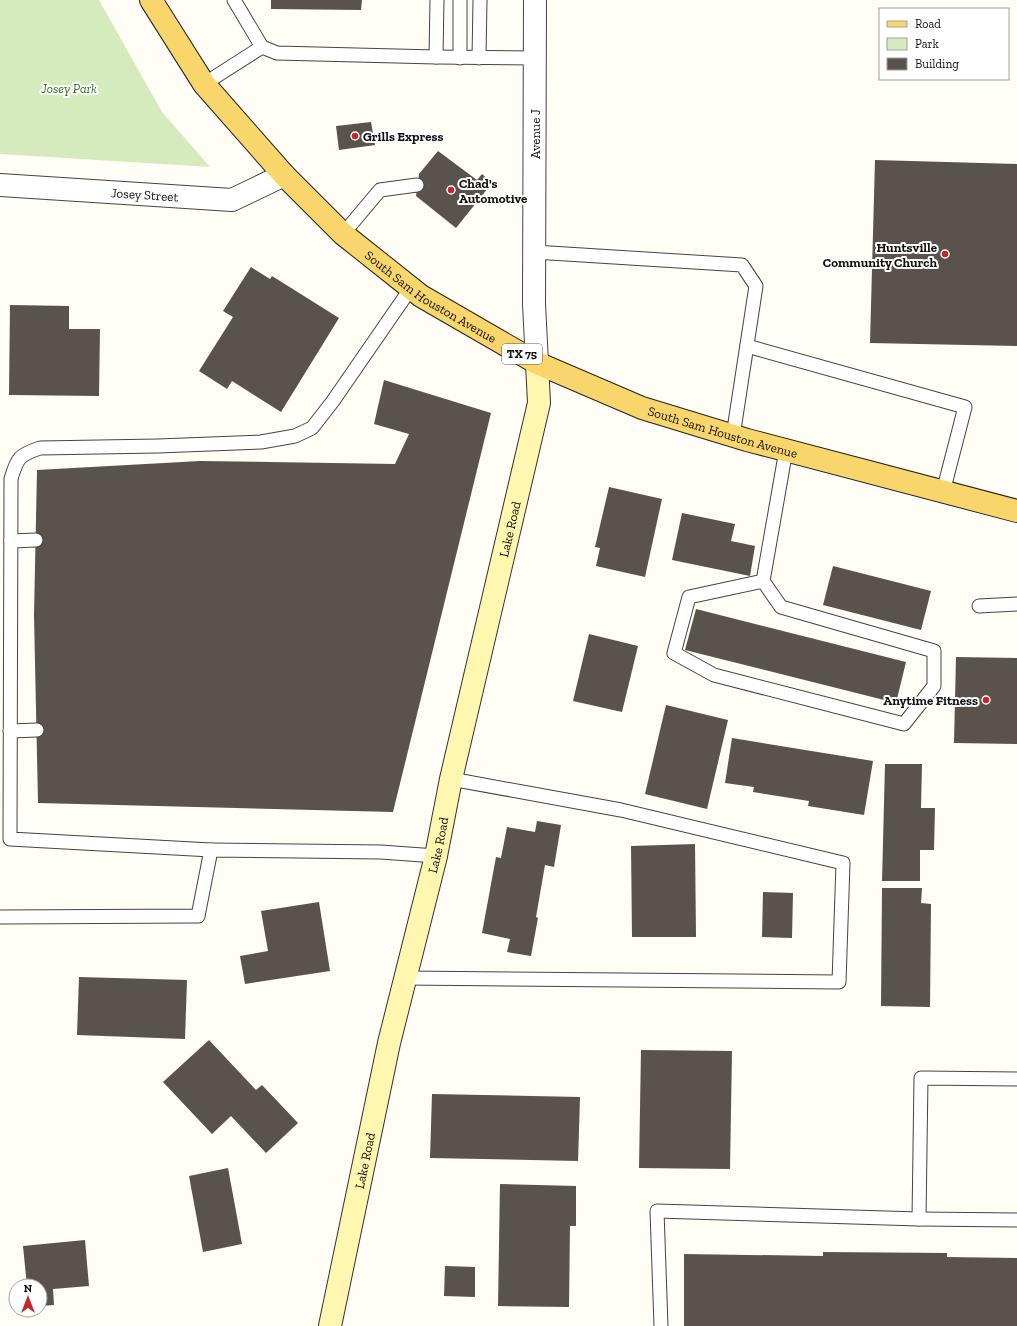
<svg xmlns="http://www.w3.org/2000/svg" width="1017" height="1326" font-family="'Zilla Slab',serif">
<rect width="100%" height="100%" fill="#fffdf5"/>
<polygon fill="#d5ebbd" points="0,0 99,0 162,112 210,167 0,154"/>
<g fill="#5a524d">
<polygon points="271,0 362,0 361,10 271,9"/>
<polygon points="371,122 375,145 339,150 336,126"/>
<polygon points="438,151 477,180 482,174 492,183 456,228 416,196 419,174"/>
<polygon points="875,160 1017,164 1017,346 870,343"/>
<polygon points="251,267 270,279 272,276 339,318 281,412 232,381 227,389 199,371 233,317 223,311"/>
<polygon points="10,305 69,306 69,329 100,329 99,396 9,395"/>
<polygon points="384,380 491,413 393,812 38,803 34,615 37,470 200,461 395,464 409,434 374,424"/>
<polygon points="609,487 662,499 645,577 596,566 600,548 595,547"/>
<polygon points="682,513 735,524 731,541 755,546 750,576 672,560"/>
<polygon points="833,566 931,591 921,630 823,605"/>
<polygon points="696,609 906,662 896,703 685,650"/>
<polygon points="589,634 638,646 622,712 573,701"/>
<polygon points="956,657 1017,658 1017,744 954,743"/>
<polygon points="666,705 728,720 707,809 645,794"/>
<polygon points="732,738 873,761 864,815 808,806 809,801 753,792 754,787 725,783"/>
<polygon points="885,764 922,764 921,808 935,808 934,850 920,850 920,881 882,881"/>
<polygon points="537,821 561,825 554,867 545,865 536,917 538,918 531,956 507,952 510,939 482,933 496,857 501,858 507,827 535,832"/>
<polygon points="695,844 696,937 632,937 631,846"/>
<polygon points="882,888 922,888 921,903 931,904 930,1007 881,1006"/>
<polygon points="763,892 793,893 792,938 762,937"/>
<polygon points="319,902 330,971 245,984 240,956 268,951 261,911"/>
<polygon points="79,977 187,980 185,1039 77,1035"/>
<polygon points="209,1040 256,1090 262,1085 298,1123 266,1153 231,1116 212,1134 163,1082"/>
<polygon points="641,1050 732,1051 730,1169 639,1168"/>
<polygon points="432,1094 580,1097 578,1161 430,1158"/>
<polygon points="228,1168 242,1244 203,1252 189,1176"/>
<polygon points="500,1184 576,1186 576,1226 570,1226 569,1307 498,1306"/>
<polygon points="85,1240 89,1286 53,1289 54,1305 40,1306 40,1286 27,1286 23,1246"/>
<polygon points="823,1252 947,1253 947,1257 1017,1258 1017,1326 684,1326 684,1254 823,1256"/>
<polygon points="445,1266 475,1267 475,1297 444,1296"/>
</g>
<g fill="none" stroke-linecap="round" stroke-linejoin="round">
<defs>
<g id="lane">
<polyline points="234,0 262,47"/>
<polyline points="436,57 437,0"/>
<polyline points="460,58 460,0"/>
<polyline points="479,58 480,0"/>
<polyline points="204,84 262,47 277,53 436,57 535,58"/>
<polyline points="343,234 380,190 417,185"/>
<polyline points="534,252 742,265 756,286 733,436"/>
<polyline points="747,346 965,407 943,492"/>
<polyline points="11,541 36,540"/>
<polyline points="763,581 689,597 674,653 714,675 904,724 934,686 934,651 781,607 763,581 786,450"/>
<polyline points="979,606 1017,604"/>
<polyline points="10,731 37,730"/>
<path d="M211,850L10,839L11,479C17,458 19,455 40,448L158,446L261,442L295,436L312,428L333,401L411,288"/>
<polyline points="0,917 198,916 211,850 381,852 436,856"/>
<polyline points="404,978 839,982 843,863 621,810 451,779"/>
<polyline points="919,1219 921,1078 1017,1079"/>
<polyline points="661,1326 657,1211 919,1219 1017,1220"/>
</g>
<g id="street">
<polyline points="535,0 534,304 537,363"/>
<path id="s1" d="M0,185L232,200L284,175"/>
</g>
<g id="secondary">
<path id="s2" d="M330,1326L389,1043L436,856L451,779L539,403L537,363"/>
</g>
<g id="primary">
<path id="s3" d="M151,0L204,84L284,175L343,234L421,296L537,363L642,408L747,440L1017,511"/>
</g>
</defs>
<use href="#lane" stroke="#444" stroke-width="15"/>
<use href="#street" stroke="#444" stroke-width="24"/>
<use href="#secondary" stroke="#333" stroke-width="24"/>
<use href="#primary" stroke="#222" stroke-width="24"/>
<use href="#lane" stroke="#fff" stroke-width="13"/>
<use href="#street" stroke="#fff" stroke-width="22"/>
<use href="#secondary" stroke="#fff6b0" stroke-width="22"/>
<use href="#primary" stroke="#f9d66b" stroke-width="22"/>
</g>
<g fill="#c4262e" stroke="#fff" stroke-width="1.5">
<circle cx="355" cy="136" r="4"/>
<circle cx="451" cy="190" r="4"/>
<circle cx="945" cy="254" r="4"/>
<circle cx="986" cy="700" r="4"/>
</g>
<g text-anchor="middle" stroke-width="4" stroke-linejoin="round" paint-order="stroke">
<rect fill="#fff" stroke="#585858" stroke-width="1" x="502" y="344" width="40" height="20" rx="3"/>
<g font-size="12" font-weight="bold" fill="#111">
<text x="522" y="358">TX 75</text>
</g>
<g font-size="13" font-style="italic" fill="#2f6b1f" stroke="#fff">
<text x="69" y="93">Josey Park</text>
</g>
<g font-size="13" fill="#111" stroke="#fff">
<text transform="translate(535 134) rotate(-90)" y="5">Avenue J</text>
<text dy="5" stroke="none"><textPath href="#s1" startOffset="145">Josey Street</textPath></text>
<text dy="5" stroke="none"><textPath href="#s3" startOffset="412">South Sam Houston Avenue</textPath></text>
<text dy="5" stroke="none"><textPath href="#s3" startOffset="736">South Sam Houston Avenue</textPath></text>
<text dy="5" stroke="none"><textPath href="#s2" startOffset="817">Lake Road</textPath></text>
<text dy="5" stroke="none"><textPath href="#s2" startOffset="493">Lake Road</textPath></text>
<text dy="5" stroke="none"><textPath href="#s2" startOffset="169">Lake Road</textPath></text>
</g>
<g font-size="13" font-weight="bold" fill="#111" stroke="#fff" text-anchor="start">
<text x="363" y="141">Grills Express</text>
<text x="459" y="188">Chad's<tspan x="459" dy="15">Automotive</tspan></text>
<text x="937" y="252" text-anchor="end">Huntsville<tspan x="937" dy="15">Community Church</tspan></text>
<text x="978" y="705" text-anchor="end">Anytime Fitness</text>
</g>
</g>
<rect x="879" y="8" width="130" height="72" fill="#ffffff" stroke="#a0a0a0"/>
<rect x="887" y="21" width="20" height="6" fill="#f9d66b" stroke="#a0a0a0"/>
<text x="915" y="28" font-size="12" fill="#111111">Road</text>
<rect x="887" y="38" width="20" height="12" fill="#d5ebbd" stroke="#a0a0a0"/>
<text x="915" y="48" font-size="12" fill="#111111">Park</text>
<rect x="887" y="58" width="20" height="12" fill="#5a524d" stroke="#a0a0a0"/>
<text x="915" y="68" font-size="12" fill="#111111">Building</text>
<g transform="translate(28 1298)"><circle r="19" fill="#ffffff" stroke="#a0a0a0"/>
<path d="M0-3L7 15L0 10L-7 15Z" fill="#c4262e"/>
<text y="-6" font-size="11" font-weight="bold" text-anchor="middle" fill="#111111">N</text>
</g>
</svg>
